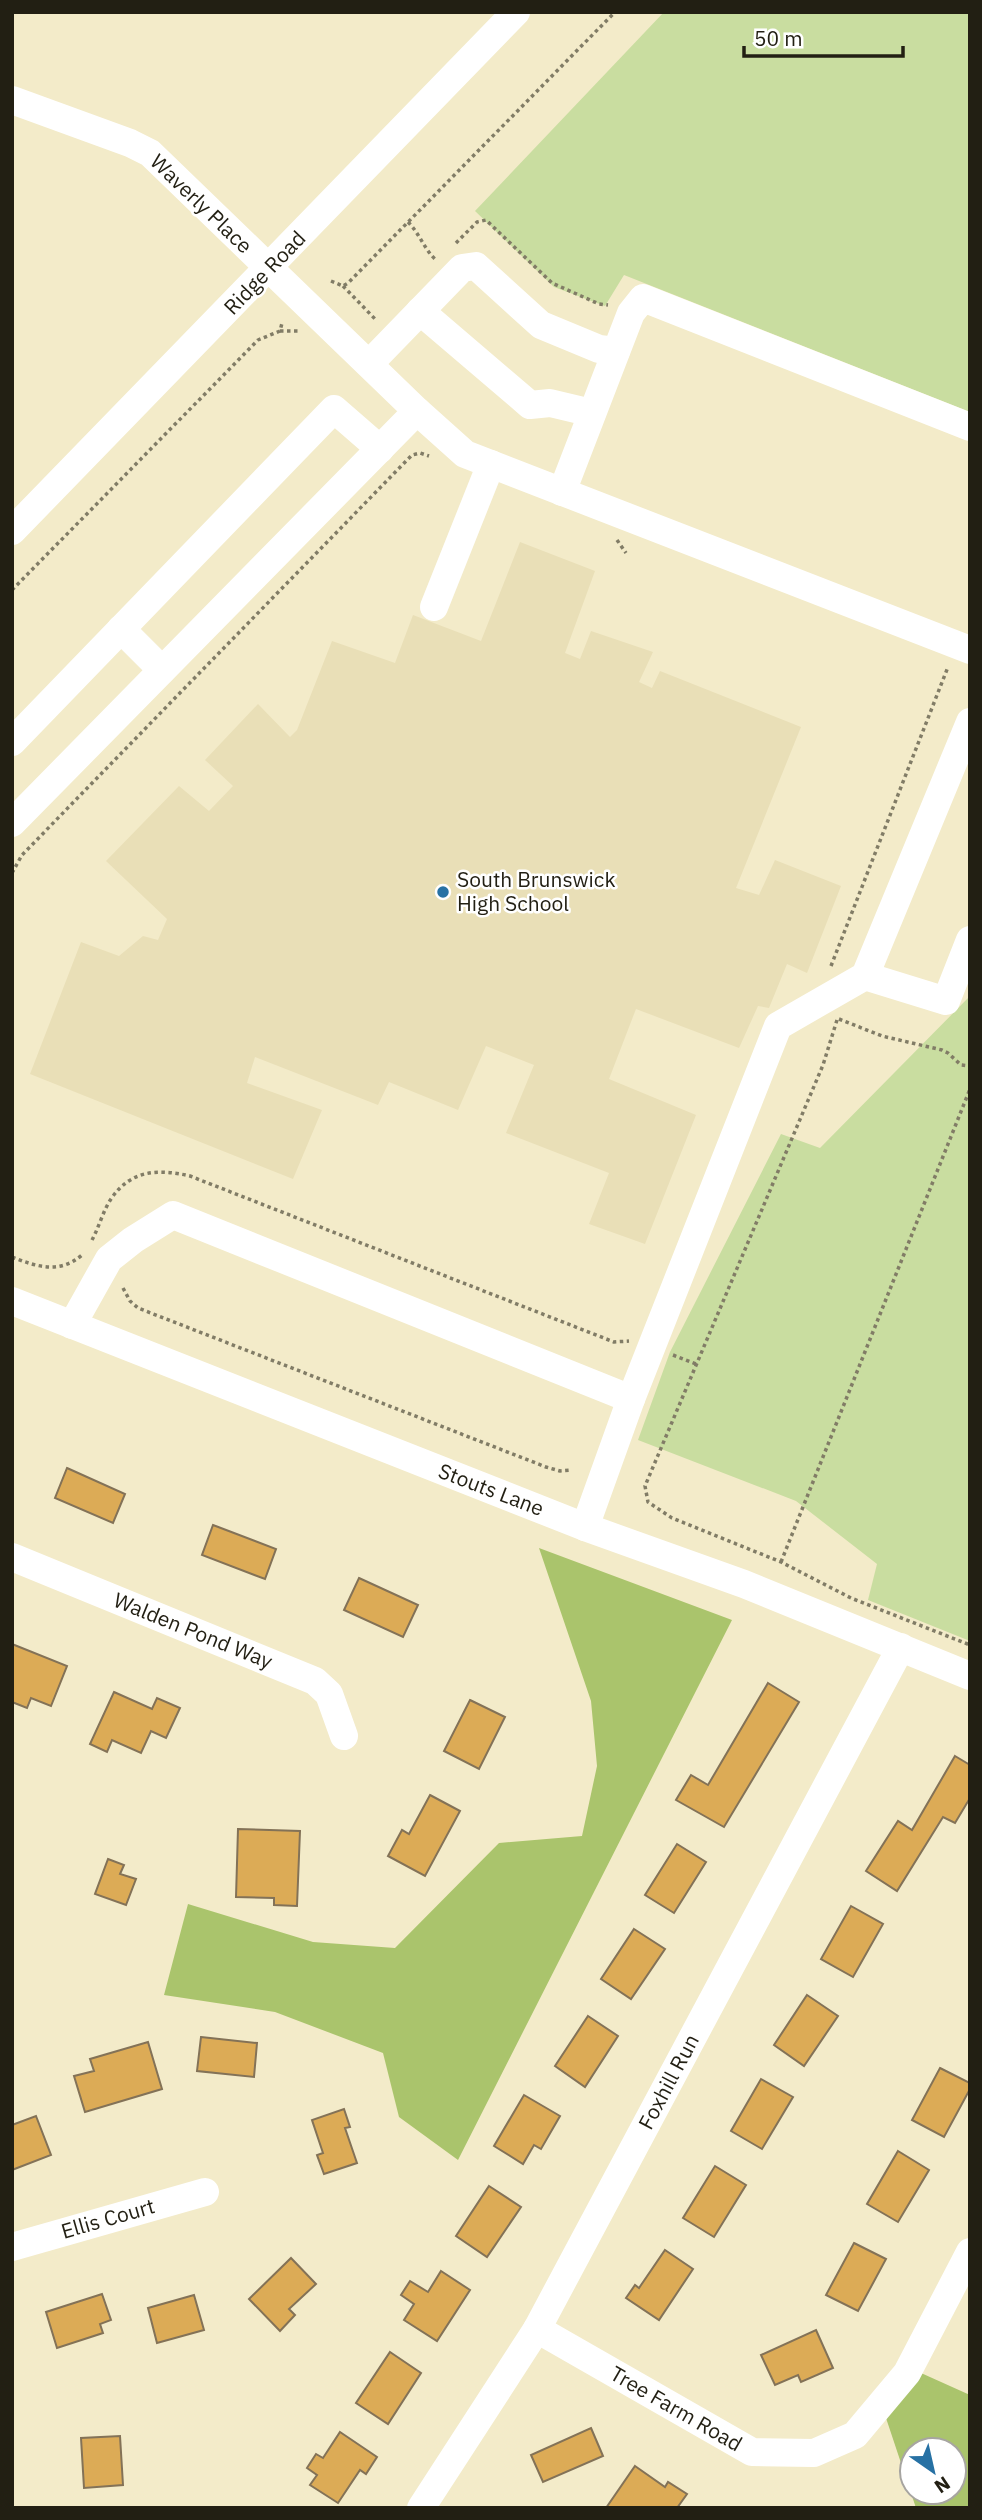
<svg xmlns="http://www.w3.org/2000/svg" width="982" height="2520" font-family="'IBM Plex Sans',sans-serif">
<rect width="100%" height="100%" fill="#f3ebc9"/>
<polygon fill="#e9dfb7" points="520,542 595,571 565,653 580,659 591,631 653,652 639,682 652,688 660,671 801,727 736,888 759,895 775,860 841,886 807,973 787,964 769,1008 758,1006 739,1048 636,1009 609,1079 696,1115 645,1244 589,1224 609,1173 506,1133 534,1065 486,1046 458,1110 389,1082 378,1105 255,1057 247,1083 322,1110 293,1179 30,1074 81,942 119,956 143,936 158,940 167,919 106,861 179,786 209,811 233,786 205,760 258,704 290,737 297,730 332,641 395,663 413,615 481,641"/>
<g fill="#c9dda0">
<polygon points="664,12 970,12 970,412 624,275 605,306 554,287 475,211"/>
<polygon points="970,996 970,1641 868,1600 877,1564 796,1501 638,1440 670,1352 781,1134 820,1148"/>
</g>
<g fill="#aac46c" fill-rule="evenodd">
<polygon points="539,1548 732,1620 458,2160 399,2117 383,2053 275,2012 164,1995 188,1904 313,1942 395,1948 499,1843 582,1836 597,1766 591,1701"/>
<path d="M901,2364L970,2395V2508H916L880,2400ZM912,2450H954V2492H912Z"/>
</g>
<g fill="#dcab56" stroke="#837257" stroke-width="2">
<polygon points="67,1468 125,1494 113,1523 55,1498"/>
<polygon points="213,1525 276,1549 265,1579 202,1555"/>
<polygon points="359,1578 418,1605 403,1637 344,1610"/>
<polygon points="12,1644 67,1666 51,1706 31,1698 27,1708 12,1702"/>
<polygon points="768,1683 799,1702 724,1827 676,1800 691,1775 708,1785"/>
<polygon points="114,1692 152,1709 157,1698 180,1708 166,1738 151,1731 141,1753 112,1740 107,1752 90,1744"/>
<polygon points="470,1700 505,1717 479,1769 444,1751"/>
<polygon points="955,1756 970,1765 970,1798 955,1823 943,1817 897,1891 866,1871 898,1821 912,1830"/>
<polygon points="430,1795 460,1811 425,1876 388,1856 402,1830 409,1834"/>
<polygon points="238,1829 300,1831 297,1906 274,1905 274,1898 236,1897"/>
<polygon points="677,1844 706,1862 674,1913 645,1895"/>
<polygon points="108,1859 124,1865 120,1874 136,1879 126,1905 95,1894"/>
<polygon points="851,1906 883,1924 853,1977 821,1959"/>
<polygon points="634,1929 665,1949 631,1999 601,1979"/>
<polygon points="807,1995 838,2016 804,2066 774,2045"/>
<polygon points="588,2016 618,2036 585,2087 555,2066"/>
<polygon points="201,2037 257,2043 254,2077 197,2071"/>
<polygon points="148,2042 162,2089 85,2112 74,2076 94,2071 90,2059"/>
<polygon points="940,2068 970,2083 970,2089 944,2137 912,2120"/>
<polygon points="761,2079 793,2097 762,2149 731,2131"/>
<polygon points="524,2095 560,2116 541,2149 534,2145 523,2164 494,2146"/>
<polygon points="344,2109 350,2127 345,2128 357,2163 324,2174 317,2155 323,2153 312,2120"/>
<polygon points="36,2116 51,2155 12,2170 12,2125"/>
<polygon points="898,2151 929,2170 898,2222 867,2204"/>
<polygon points="715,2166 746,2185 714,2237 683,2218"/>
<polygon points="489,2186 521,2207 487,2257 456,2236"/>
<polygon points="854,2243 886,2259 858,2311 826,2295"/>
<polygon points="665,2250 693,2269 659,2320 626,2298 635,2285 639,2288"/>
<polygon points="291,2258 316,2284 289,2309 295,2315 280,2331 249,2299"/>
<polygon points="441,2271 470,2290 437,2341 404,2320 414,2304 401,2295 410,2281 428,2292"/>
<polygon points="102,2294 111,2320 100,2324 103,2333 57,2348 46,2312"/>
<polygon points="194,2295 204,2330 157,2343 148,2308"/>
<polygon points="816,2330 833,2368 801,2382 798,2375 775,2385 761,2355"/>
<polygon points="390,2352 421,2373 388,2424 356,2403"/>
<polygon points="591,2428 603,2456 543,2482 531,2455"/>
<polygon points="340,2432 377,2457 366,2474 360,2470 338,2503 310,2485 317,2475 307,2468 316,2454 323,2458"/>
<polygon points="120,2436 123,2485 84,2488 81,2438"/>
<polygon points="635,2466 665,2487 668,2482 687,2494 677,2508 606,2508"/>
</g>
<g fill="none" stroke-linecap="round" stroke-linejoin="round">
<g stroke="#817c66" stroke-width="3.5" stroke-dasharray="3.5 3.5" stroke-linecap="butt">
<path d="M408,222C420,234 424,249 436,260"/>
<polyline points="456,243 477,222 486,220 552,283 599,304 608,305"/>
<polyline points="331,281 343,286 348,283 615,12"/>
<polyline points="343,286 377,321"/>
<polyline points="280,331 298,331"/>
<polyline points="617,540 626,553"/>
<polyline points="12,590 258,340 280,331 282,323"/>
<polyline points="12,873 22,855 412,455 420,453 429,456"/>
<polyline points="831,966 948,667"/>
<polyline points="839,1019 882,1036 942,1050 948,1053 961,1065 970,1066"/>
<polyline points="837,1020 823,1065 645,1486 648,1502 672,1518 781,1562 851,1598 970,1645"/>
<path d="M92,1240C99,1227 103,1211 111,1199C131,1169 159,1169 190,1176L614,1342L629,1341"/>
<path d="M12,1257C37,1267 60,1274 82,1255"/>
<polyline points="123,1288 130,1301 138,1308 546,1467 560,1471 572,1470"/>
<polyline points="673,1355 696,1364"/>
<polyline points="781,1562 970,1089"/>
</g>
<g stroke="#fff" stroke-width="28">
<polyline points="12,100 130,143 150,153 417,411 12,823"/>
<polyline points="420,311 530,405 550,403 592,413"/>
<polyline points="369,364 462,268 476,266 541,325 599,349 616,351"/>
<polyline points="417,411 465,454 970,650"/>
<polyline points="562,492 631,313 643,298 970,427"/>
<polyline points="12,531 516,12"/>
<polyline points="434,607 491,464"/>
<polyline points="121,629 162,670"/>
<polyline points="12,742 334,409 380,449"/>
<polyline points="865,976 946,1001 970,940"/>
<polyline points="12,1301 585,1527 744,1584 970,1676"/>
<polyline points="72,1325 109,1259 133,1240 173,1215 631,1399"/>
<polyline points="585,1527 631,1399 778,1026 865,976 970,722"/>
<polyline points="12,1557 315,1681 329,1694 344,1736"/>
<polyline points="12,2247 205,2192"/>
<polyline points="537,2329 752,2452 814,2453 855,2435 907,2373 970,2252"/>
<polyline points="421,2508 537,2329 901,1647"/>
</g>
</g>
<circle fill="#2771a4" stroke="#fff" stroke-width="2.5" cx="443" cy="892" r="7"/>
<g text-anchor="middle" stroke-width="5" stroke-linejoin="round" paint-order="stroke">
<g font-size="21" fill="#221f13" stroke="#fff">
<text transform="translate(201 204) rotate(44)" y="7">Waverly Place</text>
<text transform="translate(265 273) rotate(-46)" y="7">Ridge Road</text>
<text transform="translate(491 1490) rotate(21)" y="7">Stouts Lane</text>
<text transform="translate(193 1631) rotate(22)" y="7">Walden Pond Way</text>
<text transform="translate(669 2082) rotate(-62)" y="7">Foxhill Run</text>
<text transform="translate(108 2219) rotate(-16)" y="7">Ellis Court</text>
<text transform="translate(676 2409) rotate(30)" y="7">Tree Farm Road</text>
</g>
<g font-size="21" fill="#221f13" stroke="#fff" text-anchor="start">
<text x="457" y="887">South Brunswick<tspan x="457" dy="24">High School</tspan></text>
</g>
</g>
<rect width="982" height="2520" fill="none" stroke="#221f13" stroke-width="28"/>
<g transform="translate(933 2471) rotate(146)"><circle r="33" fill="#ffffff" stroke="#a7a5a1" stroke-width="2"/>
<path d="M0-5L12 26L0 18L-12 26Z" fill="#2771a4"/>
<text y="-10" font-size="19" font-weight="bold" text-anchor="middle" fill="#221f13">N</text>
</g>
<path d="M744 46v10h159v-10" fill="none" stroke="#221f13" stroke-width="3.5"/>
<text x="754" y="46" font-size="21" fill="#221f13" stroke="#ffffff" stroke-width="5" paint-order="stroke">50 m</text>
</svg>
